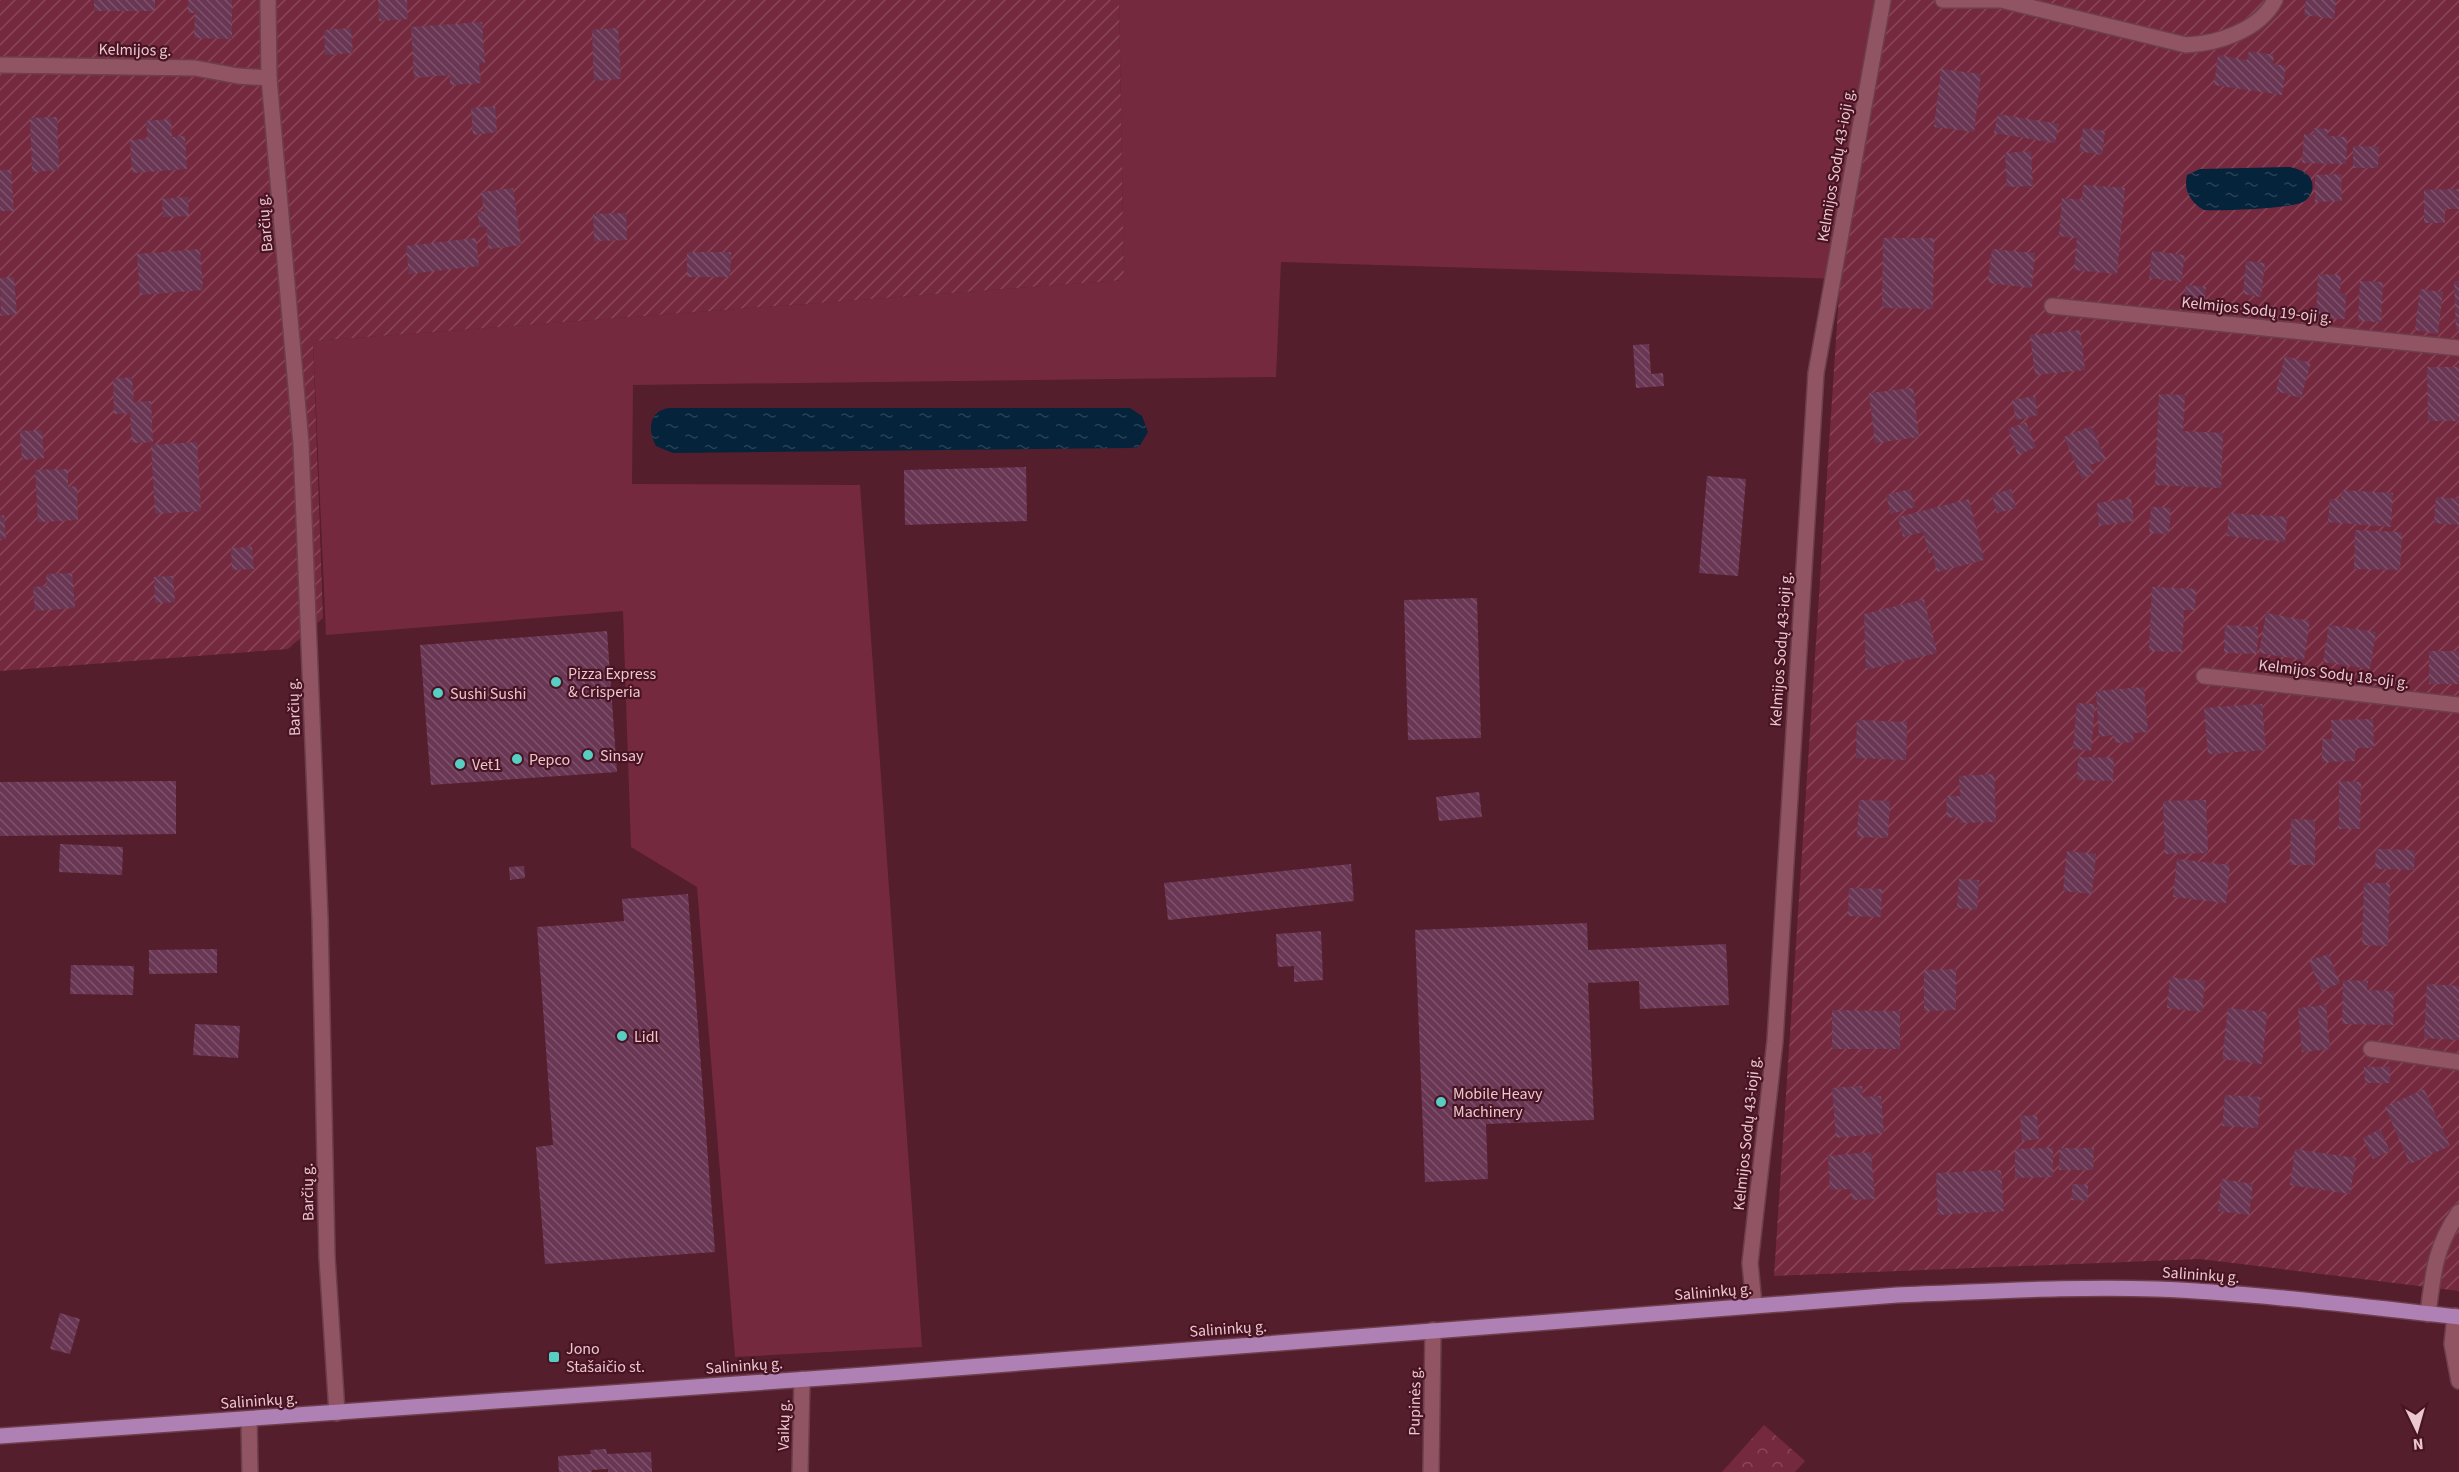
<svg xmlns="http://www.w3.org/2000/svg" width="2459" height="1472" font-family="'Source Sans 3',sans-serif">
<defs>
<pattern id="park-crowns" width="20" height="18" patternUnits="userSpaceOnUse" patternTransform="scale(1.5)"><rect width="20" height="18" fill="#75293f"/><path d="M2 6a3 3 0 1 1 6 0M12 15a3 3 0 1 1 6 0" fill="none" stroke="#89475a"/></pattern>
<pattern id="garden-furrows" width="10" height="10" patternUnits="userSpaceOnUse" patternTransform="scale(1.5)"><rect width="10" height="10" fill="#75293f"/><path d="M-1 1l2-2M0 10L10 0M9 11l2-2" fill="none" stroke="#89475a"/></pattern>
<pattern id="water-ripples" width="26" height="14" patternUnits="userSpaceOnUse" patternTransform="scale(1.5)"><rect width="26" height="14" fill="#05233a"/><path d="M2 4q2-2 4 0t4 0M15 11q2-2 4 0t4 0" fill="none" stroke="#2a4155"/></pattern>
<pattern id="building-back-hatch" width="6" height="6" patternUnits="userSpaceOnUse" patternTransform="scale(1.5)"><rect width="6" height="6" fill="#693653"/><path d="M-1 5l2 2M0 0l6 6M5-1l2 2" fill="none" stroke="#7f526b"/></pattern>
</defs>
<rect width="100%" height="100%" fill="#541e2d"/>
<polygon fill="#75293f" points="1119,0 1891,0 1840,279 1281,262 1276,377 633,385 632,484 860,485 922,1347 735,1357 697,887 631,847 623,611 326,635 313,341 1124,280"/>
<polygon fill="url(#park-crowns)" points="1764,1425 1805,1461 1795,1472 1722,1472"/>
<g fill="url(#garden-furrows)">
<polygon points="0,0 1119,0 1124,280 313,341 323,618 288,649 0,671"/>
<polygon points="1891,0 2459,0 2459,1291 2200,1259 1774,1276 1840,279"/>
</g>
<g fill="url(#water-ripples)">
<path d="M2290,167C2298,169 2309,172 2312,182C2314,190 2310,198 2303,202C2289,209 2222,211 2204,210C2191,203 2183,190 2187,175L2200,169Z"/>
<path d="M670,408H1130L1142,416L1148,432L1139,447L1130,448L673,453L656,446C647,430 649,410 670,408Z"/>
</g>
<g fill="url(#building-back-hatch)">
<rect x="94" y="0" width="61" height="11"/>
<polygon points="188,0 232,0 232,39 194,38 195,13 188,13"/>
<polygon points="378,0 407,0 408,19 379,21"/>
<polygon points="2306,0 2336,0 2334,19 2304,15"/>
<polygon points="482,22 485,63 479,63 481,83 450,85 450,75 414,78 411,27"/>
<polygon points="351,28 353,53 325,55 324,30"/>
<polygon points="618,28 621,79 594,81 592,30"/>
<polygon points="2249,51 2274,55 2273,64 2286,66 2282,95 2214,85 2218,55 2247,60"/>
<polygon points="1941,69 1981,74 1974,132 1934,127"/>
<polygon points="495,106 497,132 473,135 471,108"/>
<polygon points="1998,114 2059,124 2055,143 1994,133"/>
<polygon points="57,117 59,170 32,172 30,118"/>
<polygon points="171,119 172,137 185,136 187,169 132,173 130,140 148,139 146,121"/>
<polygon points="2083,128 2105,131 2102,155 2079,151"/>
<polygon points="2314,128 2328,129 2327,136 2347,137 2346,164 2302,163 2304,134 2313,135"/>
<polygon points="2353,146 2379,147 2378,168 2353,168"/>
<polygon points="2031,151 2033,186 2007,187 2005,153"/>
<polygon points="0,170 11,170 14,211 0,211"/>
<polygon points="2341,174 2342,201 2315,202 2315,175"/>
<polygon points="2083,185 2125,188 2117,274 2074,270 2077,238 2059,236 2062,198 2082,200"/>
<polygon points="513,188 521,245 489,249 486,227 480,227 477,212 484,211 481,192"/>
<polygon points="2459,189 2459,209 2445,209 2445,223 2424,223 2424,190"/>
<polygon points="188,197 189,216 163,217 162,199"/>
<polygon points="626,213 627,240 594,241 593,214"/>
<polygon points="476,238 479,266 409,274 406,246"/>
<polygon points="1883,238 1934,238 1933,309 1882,308"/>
<polygon points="200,249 203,290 140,295 137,254"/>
<polygon points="1992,249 2035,253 2032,288 1988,283"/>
<polygon points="2152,251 2185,255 2181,282 2149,278"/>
<polygon points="687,252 731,252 730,277 687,277"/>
<polygon points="2246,261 2265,263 2261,297 2243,294"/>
<polygon points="2318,274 2341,275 2340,293 2346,294 2345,319 2316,318"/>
<polygon points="14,277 17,314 1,316 0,278"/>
<polygon points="2360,281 2383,282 2381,322 2358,321"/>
<polygon points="2454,281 2459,281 2459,330 2456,330"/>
<polygon points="2186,285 2206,287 2204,304 2184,302"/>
<polygon points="2420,289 2443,292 2438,334 2415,330"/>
<polygon points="2080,330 2085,370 2035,375 2030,335"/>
<polygon points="1649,344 1651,374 1663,373 1664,386 1636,388 1633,345"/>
<polygon points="2285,356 2311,363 2301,398 2276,391"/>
<polygon points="2427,367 2459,367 2459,421 2428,421"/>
<polygon points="132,377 134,402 151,401 153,442 132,443 130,413 114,414 113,379"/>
<polygon points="1913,388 1919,437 1875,443 1869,393"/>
<polygon points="2159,394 2185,395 2183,431 2223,433 2221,488 2155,485"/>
<polygon points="2035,396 2038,415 2016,420 2012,400"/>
<polygon points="2026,422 2036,447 2018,455 2008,429"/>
<polygon points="2091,426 2106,459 2090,465 2094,473 2082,479 2064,437"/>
<polygon points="42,430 44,458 22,460 20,431"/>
<polygon points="197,442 201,511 155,514 151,445"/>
<polygon points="1026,467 1027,521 905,525 904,470"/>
<polygon points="68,469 68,487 77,486 78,520 38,522 35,470"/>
<polygon points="1707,476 1746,479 1738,576 1699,573"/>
<polygon points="1910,489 1915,507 1891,514 1886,495"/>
<polygon points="2011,489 2016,508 1997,513 1992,495"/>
<polygon points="2342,490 2393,493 2391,527 2328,522 2330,499 2341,499"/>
<polygon points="2436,497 2459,499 2459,525 2434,523"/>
<polygon points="2131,498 2134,521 2099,526 2097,503"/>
<polygon points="1969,499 1984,560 1937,572 1932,552 1929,553 1923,532 1903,537 1898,517"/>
<polygon points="2151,507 2171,508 2169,534 2149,533"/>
<polygon points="2229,513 2287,517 2285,542 2227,536"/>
<polygon points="4,515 6,539 0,539 0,516"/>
<polygon points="2355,530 2402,532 2400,570 2354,569"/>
<polygon points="252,547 254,569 232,570 231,548"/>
<polygon points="72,573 75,608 35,611 33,587 47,586 46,574"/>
<polygon points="173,576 175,602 155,603 154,577"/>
<polygon points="2152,587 2196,589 2195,610 2184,610 2182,652 2149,651"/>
<polygon points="1477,598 1481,738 1408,740 1404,600"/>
<polygon points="1924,599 1937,653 1866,670 1864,614"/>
<polygon points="2266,613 2310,621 2304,660 2259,653"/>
<polygon points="2225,625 2258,627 2257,654 2224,653"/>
<polygon points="2329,625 2376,632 2370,669 2323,662"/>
<polygon points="607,631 617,772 431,785 420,645"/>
<rect x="2429" y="651" width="30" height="33"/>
<polygon points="2144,687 2148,732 2133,733 2134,742 2115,743 2114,735 2099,737 2096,691"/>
<polygon points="2077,703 2095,704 2091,751 2073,749"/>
<polygon points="2262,704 2266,750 2208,754 2204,708"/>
<polygon points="2373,719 2374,748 2355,748 2355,761 2322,762 2322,739 2332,739 2331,720"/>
<polygon points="1857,720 1907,722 1906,760 1856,758"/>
<polygon points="2078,757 2114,758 2113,781 2077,780"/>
<polygon points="1994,774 1996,822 1960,823 1959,817 1947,818 1946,796 1960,796 1959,776"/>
<polygon points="176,781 176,834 0,836 0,782"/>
<polygon points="2339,781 2361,782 2360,829 2339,829"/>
<polygon points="1479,792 1482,817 1439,821 1436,797"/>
<polygon points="1859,800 1890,801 1888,838 1857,837"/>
<polygon points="2206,800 2208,853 2165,854 2163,801"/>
<polygon points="2291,819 2315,820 2315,865 2290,865"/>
<polygon points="60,844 123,847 122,875 59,872"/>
<polygon points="2376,849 2415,850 2414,870 2375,869"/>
<polygon points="2067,851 2096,854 2092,894 2063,891"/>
<polygon points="2177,859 2230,865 2226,903 2173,897"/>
<polygon points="1351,864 1354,901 1168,920 1164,883"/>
<polygon points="524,866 525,878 510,880 509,867"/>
<polygon points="1959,879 1979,880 1977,910 1957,908"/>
<polygon points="2364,883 2390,883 2388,946 2362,945"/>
<polygon points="1849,888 1882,889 1881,917 1848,916"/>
<polygon points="688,894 715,1252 545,1264 536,1147 553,1145 537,927 624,921 622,899"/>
<polygon points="1587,923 1588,950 1726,944 1729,1005 1640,1009 1639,981 1588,983 1594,1120 1486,1124 1488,1179 1425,1182 1415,930"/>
<polygon points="1321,931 1323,980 1294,982 1294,966 1278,967 1276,934"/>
<polygon points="217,949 217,973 149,974 149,950"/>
<polygon points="2328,954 2340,983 2322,991 2309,961"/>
<polygon points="71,965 134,966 133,995 70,994"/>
<polygon points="1956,969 1956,1010 1924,1011 1924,970"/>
<polygon points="2170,977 2205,981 2202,1012 2167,1008"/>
<polygon points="2343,980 2368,981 2367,990 2394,991 2393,1025 2342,1024"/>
<polygon points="2427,984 2459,986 2459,1040 2424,1038"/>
<polygon points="2326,1005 2330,1049 2302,1052 2298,1008"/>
<polygon points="2228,1008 2267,1012 2262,1064 2222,1059"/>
<polygon points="1832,1010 1900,1011 1900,1049 1832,1049"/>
<polygon points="195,1024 240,1026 238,1058 193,1055"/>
<polygon points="2364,1067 2390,1067 2390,1083 2365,1083"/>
<polygon points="1862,1086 1863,1097 1881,1096 1884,1133 1836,1138 1832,1088"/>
<polygon points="2424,1089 2450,1146 2410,1164 2385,1107"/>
<polygon points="2225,1095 2260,1097 2258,1128 2222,1126"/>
<polygon points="2037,1115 2039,1139 2022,1141 2020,1116"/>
<polygon points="2380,1129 2390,1151 2373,1159 2363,1138"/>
<polygon points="2053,1148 2053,1177 2015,1178 2015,1149"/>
<polygon points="2060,1148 2094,1148 2093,1170 2059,1170"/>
<polygon points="2295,1149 2356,1158 2350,1194 2290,1185"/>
<polygon points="1871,1152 1875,1199 1852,1200 1851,1189 1830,1190 1828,1156"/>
<polygon points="2001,1170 2004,1211 1938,1215 1936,1173"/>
<polygon points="2222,1179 2253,1184 2249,1215 2218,1211"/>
<polygon points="2072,1184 2088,1185 2088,1201 2072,1200"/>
<polygon points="60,1313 80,1319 70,1354 50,1349"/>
<polygon points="606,1449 607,1454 651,1452 652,1472 608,1472 608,1469 592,1470 592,1472 559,1472 558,1456 591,1454 590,1450"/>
</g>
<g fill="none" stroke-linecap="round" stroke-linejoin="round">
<defs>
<g id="minor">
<polyline points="268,0 269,78 301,444 320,919 327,1257 337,1413"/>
<polyline points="1943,0 2005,0"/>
<path d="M2005,1L2186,45C2217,44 2260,30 2275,0"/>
<polyline points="0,65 195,68 238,76 269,78"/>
<polyline points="2052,306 2459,348"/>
<polyline points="2204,676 2459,705"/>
<polyline points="2371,1049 2459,1062"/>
<polyline points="1754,1305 1750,1263 1775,1041 1816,373 1883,0"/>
<path d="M2428,1314C2433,1273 2435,1247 2459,1212"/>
<polyline points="2455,1316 2452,1344 2459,1381"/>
<polyline points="249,1419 250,1472"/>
<polyline points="800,1472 802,1379"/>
<polyline points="1431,1472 1433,1330"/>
</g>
<path id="major" d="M0,1436L865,1375L1897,1295C1984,1292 2070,1286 2156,1289C2257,1293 2358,1306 2459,1317"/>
</defs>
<use href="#minor" stroke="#6d3e4c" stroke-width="18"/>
<use href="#major" stroke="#6d3e4c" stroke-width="18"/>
<use href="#minor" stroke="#915462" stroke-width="15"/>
<use href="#major" stroke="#ae80b3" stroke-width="15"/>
</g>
<g fill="#57cec1" stroke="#481323" stroke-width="2">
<circle cx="556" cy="682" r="6"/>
<circle cx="438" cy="693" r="6"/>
<circle cx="588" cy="755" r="6"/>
<circle cx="517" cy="759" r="6"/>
<circle cx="460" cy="764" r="6"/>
<circle cx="622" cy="1036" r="6"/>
<circle cx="1441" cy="1102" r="6"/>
<rect x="548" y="1351" width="12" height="12" rx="3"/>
</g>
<g text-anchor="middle" stroke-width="4.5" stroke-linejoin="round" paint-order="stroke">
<g font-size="16" fill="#ebc7ce" stroke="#481323">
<text transform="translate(135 49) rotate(1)" y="6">Kelmijos g.</text>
<text transform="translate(1835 165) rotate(-80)" y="6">Kelmijos Sodų 43-ioji g.</text>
<text transform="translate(264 223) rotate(-95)" y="6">Barčių g.</text>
<text transform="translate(2257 309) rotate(6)" y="6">Kelmijos Sodų 19-oji g.</text>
<text transform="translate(1780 649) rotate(-86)" y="6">Kelmijos Sodų 43-ioji g.</text>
<text transform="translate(2334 673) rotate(7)" y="6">Kelmijos Sodų 18-oji g.</text>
<text transform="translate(293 707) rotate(-92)" y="6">Barčių g.</text>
<text transform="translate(1746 1133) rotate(-84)" y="6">Kelmijos Sodų 43-ioji g.</text>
<text transform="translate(307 1192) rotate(-91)" y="6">Barčių g.</text>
<text transform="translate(2201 1274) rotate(4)" y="6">Salininkų g.</text>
<text transform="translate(1713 1291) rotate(-5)" y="6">Salininkų g.</text>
<text transform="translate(1228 1328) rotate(-4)" y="6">Salininkų g.</text>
<text transform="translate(744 1365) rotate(-4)" y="6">Salininkų g.</text>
<text transform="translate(259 1400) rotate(-4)" y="6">Salininkų g.</text>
<text transform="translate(1414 1401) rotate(-89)" y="6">Pupinės g.</text>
<text transform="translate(783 1425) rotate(-89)" y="6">Vaikų g.</text>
</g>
<g font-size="16" fill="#ebc7ce" stroke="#481323" text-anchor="start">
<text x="568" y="679">Pizza Express<tspan x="568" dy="18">&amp; Crisperia</tspan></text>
<text x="450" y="699">Sushi Sushi</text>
<text x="600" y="761">Sinsay</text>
<text x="529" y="765">Pepco</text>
<text x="472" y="770">Vet1</text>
<text x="634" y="1042">Lidl</text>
<text x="1453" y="1099">Mobile Heavy<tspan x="1453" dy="18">Machinery</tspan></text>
<text x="566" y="1354">Jono<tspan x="566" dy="18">Stašaičio st.</tspan></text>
</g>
</g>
<g transform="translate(2417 1430) rotate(175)" stroke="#481323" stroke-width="4.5" paint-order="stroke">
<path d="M0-4.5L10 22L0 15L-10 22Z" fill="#ebc7ce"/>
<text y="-9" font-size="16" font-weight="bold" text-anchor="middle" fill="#ebc7ce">N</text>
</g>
</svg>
